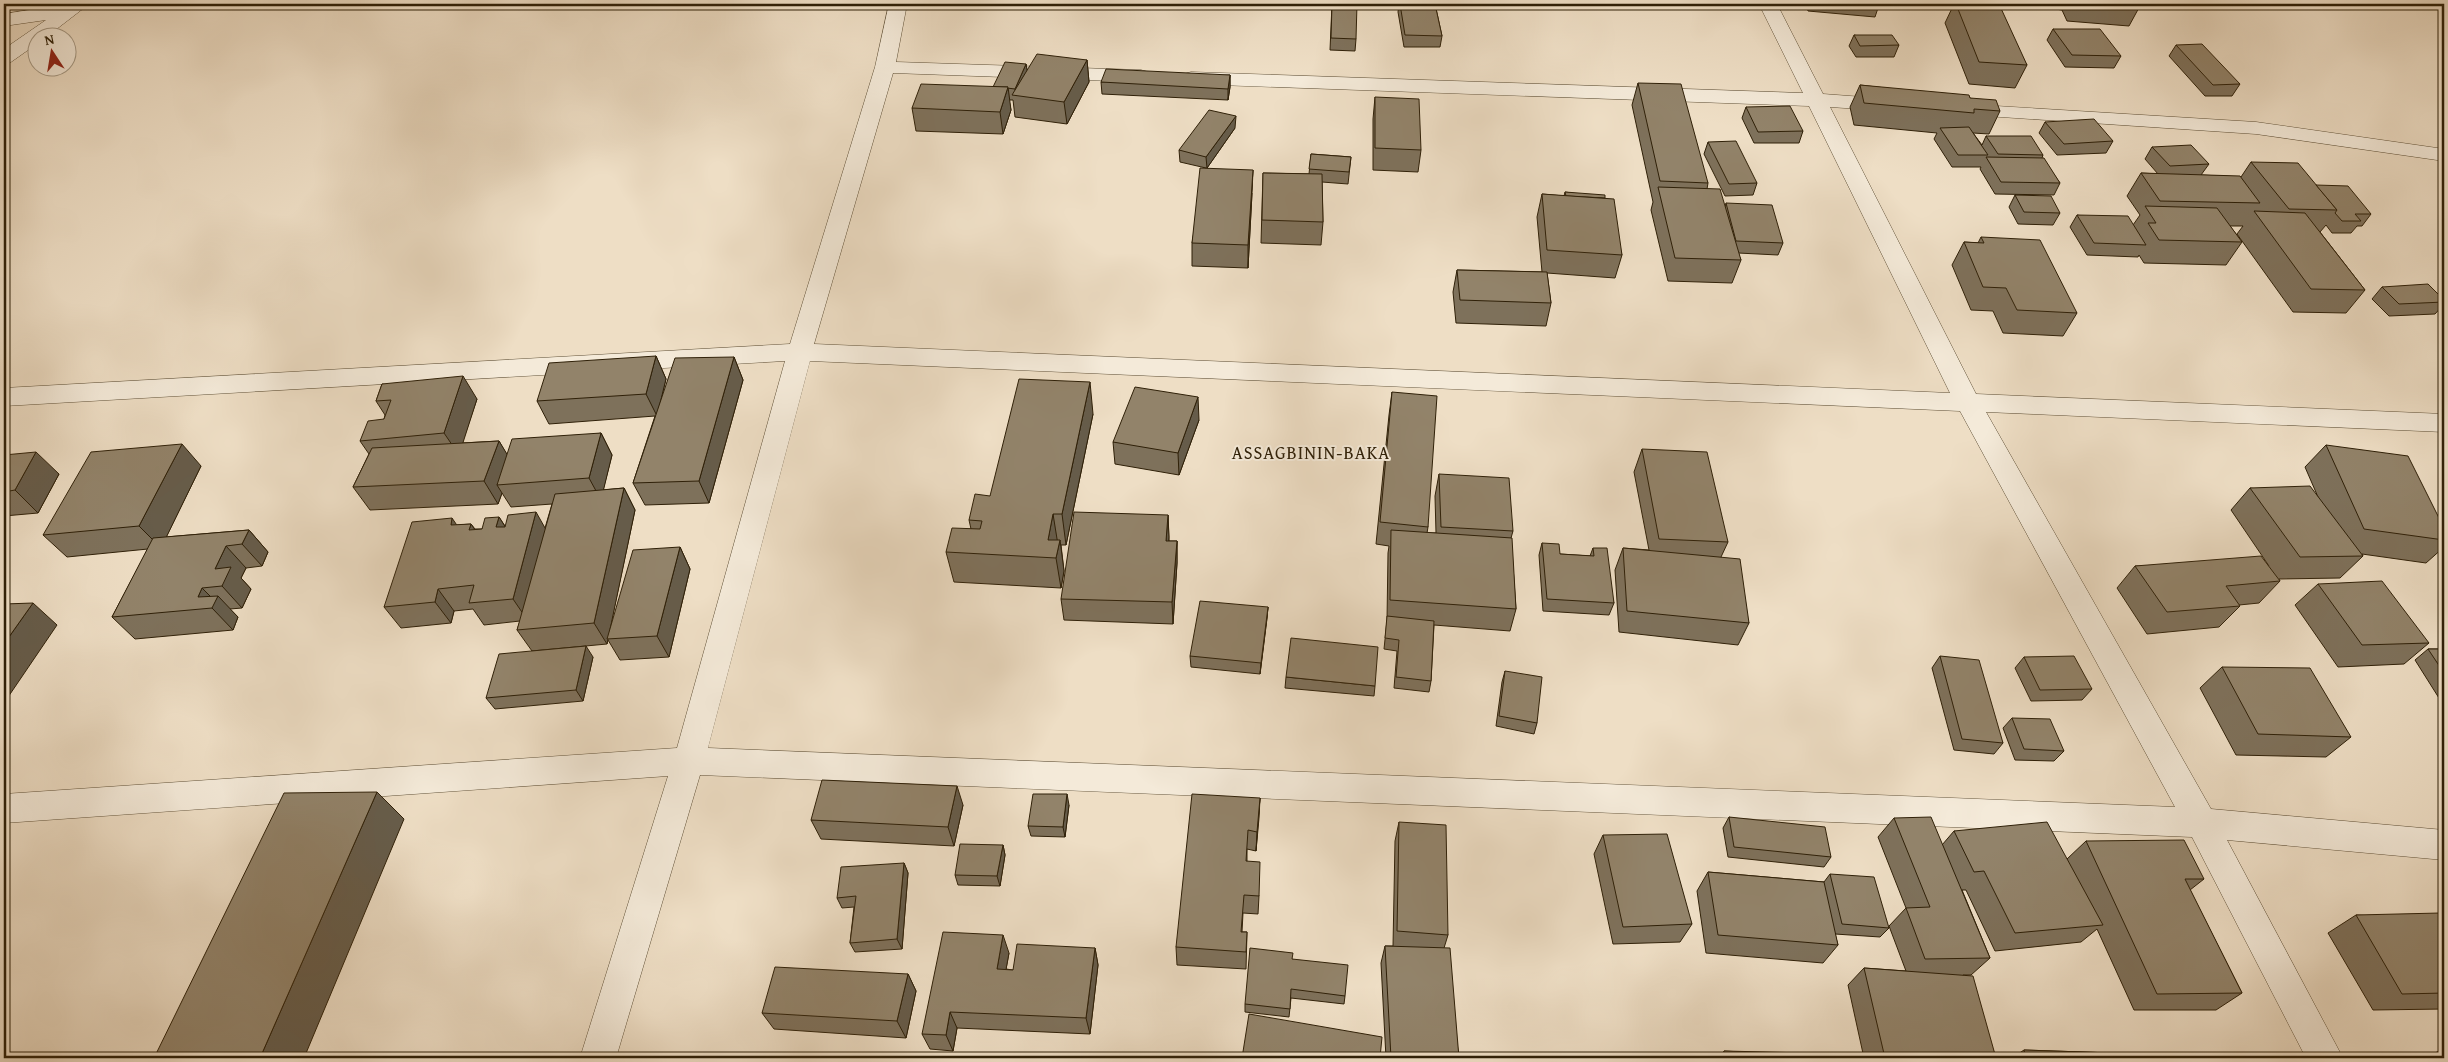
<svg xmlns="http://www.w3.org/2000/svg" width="2448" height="1062" font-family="'Gentium Book Plus',serif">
<rect width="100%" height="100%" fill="#eedec5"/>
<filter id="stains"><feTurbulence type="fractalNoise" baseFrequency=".004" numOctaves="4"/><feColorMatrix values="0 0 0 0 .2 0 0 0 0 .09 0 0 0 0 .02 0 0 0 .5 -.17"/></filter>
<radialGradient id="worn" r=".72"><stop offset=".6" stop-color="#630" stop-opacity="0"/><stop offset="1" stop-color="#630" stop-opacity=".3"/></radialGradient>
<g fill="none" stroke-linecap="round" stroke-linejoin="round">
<defs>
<g id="street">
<polygon points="68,4 89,4 45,38 38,38 38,43 11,62 4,64 4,49 46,20 4,26 4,14"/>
<path d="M889,4H907L896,62L1141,70L1148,72L1151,76L1148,80L1141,82L893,73L814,344L1950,393L1809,106L1191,84L1184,82L1181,78L1184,74L1191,72L1803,93L1759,4H1777L1823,94L1890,99L1897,101L1900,105L1897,109L1890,111L1830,107L1976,394L2444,414V432L1986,412L2211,809L2444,830V860L2227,840L2343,1058H2306L2192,837L700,775L616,1058H580L668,776L4,823V794L677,748L785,361L4,406V388L790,344L875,67ZM810,361L1960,411L2175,807L708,748Z"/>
<polygon points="1963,104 2256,122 2444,149 2444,161 2256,134 1956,114 1953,110 1956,106"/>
</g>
</defs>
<use href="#street" stroke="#5f5037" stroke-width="1"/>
<use href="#street" fill="#f4ead9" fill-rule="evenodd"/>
</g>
<g fill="#7e715b" stroke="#2f2008">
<polygon points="4,4 23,4 21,6 4,8"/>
<polygon points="1332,4 1356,39 1355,51 1330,50"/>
<polygon points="1399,4 1435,4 1442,36 1440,47 1404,47 1398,12"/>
<polygon points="1806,4 1879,4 1879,5 1875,17 1808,11"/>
<polygon points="1954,4 1990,4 2027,65 2015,88 1969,84 1945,23"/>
<polygon points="2052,4 2141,4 2129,26 2067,21 2062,10 2055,9"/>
<polygon points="2053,29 2121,56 2114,68 2065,67 2047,40"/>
<polygon points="1854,35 1899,45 1894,57 1856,57 1849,46"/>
<polygon points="2176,45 2240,84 2232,96 2205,96 2169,56"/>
<polygon points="1087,60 1089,82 1067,124 1015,117 1013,100 1009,100 1011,110 1003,134 916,131 912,108 993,87 1026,64 1027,70"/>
<polygon points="1230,75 1230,87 1228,100 1102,94 1101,82"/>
<polygon points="1638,83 1708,183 1707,189 1725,207 1726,203 1783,243 1778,255 1738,253 1741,260 1732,283 1668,281 1651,210 1653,202 1632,105"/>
<polygon points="1860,85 1970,98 2000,111 1989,134 1973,133 1982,145 1986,136 2043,155 2042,158 2060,183 2054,195 1995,194 1980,169 1981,167 1952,167 1934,139 1937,133 1854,125 1850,107"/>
<polygon points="1375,97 1421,150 1418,172 1373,170 1373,119"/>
<polygon points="1746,107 1803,131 1799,143 1754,143 1742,118"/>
<polygon points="2045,122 2113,141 2106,153 2057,155 2039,133"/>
<polygon points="1235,128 1207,168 1252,193 1248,268 1192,266 1192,243 1206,168 1180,162 1179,150"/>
<polygon points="1708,142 1757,183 1753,195 1725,196 1704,154"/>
<polygon points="2152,147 2209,164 2201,175 2241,177 2251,162 2316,185 2371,214 2362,226 2357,226 2351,233 2332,233 2326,225 2320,232 2365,290 2346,313 2293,312 2237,234 2243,226 2230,226 2242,242 2226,265 2144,263 2139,255 2138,257 2087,255 2070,227 2077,215 2133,225 2140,215 2127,196 2141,173 2158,174 2145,159"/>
<polygon points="1311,154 1351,157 1348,184 1322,182 1323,222 1321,245 1261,243 1263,173 1309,174"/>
<polygon points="1565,192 1605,198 1622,255 1615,278 1547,273 1551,303 1546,326 1456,323 1453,292 1457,270 1542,272 1537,217 1542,194 1564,196"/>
<polygon points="2015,195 2060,213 2053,225 2018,224 2009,207"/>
<polygon points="1981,237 2077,313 2063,336 2003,333 1993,311 1971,310 1952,265 1964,242 1978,243"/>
<polygon points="2382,287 2444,300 2444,304 2435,314 2389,316 2372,299"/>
<polygon points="656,356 666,379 661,399 734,357 743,380 709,503 645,505 633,483 655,416 549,424 537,401"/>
<polygon points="382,384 477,399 462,443 499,441 507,455 601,433 612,455 603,490 624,488 635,510 610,628 680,547 690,569 669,657 620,660 608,640 607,644 532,651 517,630 520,621 484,625 473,609 454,611 451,623 401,628 384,607 457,525 471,524 475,529 482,529 499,517 505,526 545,528 552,504 511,507 502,493 498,504 370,510 353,487 369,454 360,441 384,419 385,415 376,401"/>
<polygon points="1392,392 1428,527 1427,533 1436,533 1435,496 1439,474 1513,531 1511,538 1516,609 1510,631 1434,625 1431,681 1429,692 1394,688 1397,651 1384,649 1387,620 1388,553 1389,546 1376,544 1389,415"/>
<polygon points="1093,414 1066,545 1061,545 1064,571 1061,588 954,582 946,552 971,529 969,520 990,496"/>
<polygon points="1199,420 1179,475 1115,464 1113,442"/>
<polygon points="2326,445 2444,528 2444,547 2426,563 2362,554 2363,556 2340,578 2279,579 2280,581 2259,603 2239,605 2240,606 2219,627 2147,634 2117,588 2135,566 2269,566 2231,510 2250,488 2318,497 2305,467"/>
<polygon points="1642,449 1728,542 1721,557 1749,623 1738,645 1619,632 1615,570 1623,548 1649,550 1634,472"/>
<polygon points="4,455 59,474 38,513 4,516"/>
<polygon points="201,466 166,537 249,530 268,552 262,566 246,568 241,578 251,589 242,608 230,609 238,617 233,630 135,639 112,617 148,549 67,557 43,535"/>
<polygon points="1168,515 1169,541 1177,541 1177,563 1173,624 1064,620 1061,599"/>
<polygon points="1542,543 1560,554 1590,556 1593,548 1614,603 1609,615 1543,611 1539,555"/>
<polygon points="2318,584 2429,643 2404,664 2338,667 2295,605"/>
<polygon points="1268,607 1267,618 1260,674 1191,667 1190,656"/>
<polygon points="2428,649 2444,649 2444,706 2415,660"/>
<polygon points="1940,656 2003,743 1994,754 1954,750 1932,668"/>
<polygon points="593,657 583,701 495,709 486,698"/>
<polygon points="2024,657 2092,689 2082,700 2031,701 2015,668"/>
<polygon points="2222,667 2351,737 2326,757 2236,755 2200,688"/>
<polygon points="1505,671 1537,723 1534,734 1496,726 1502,682"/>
<polygon points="1286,677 1375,686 1374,696 1285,688"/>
<polygon points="2012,718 2064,751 2054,761 2015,760 2003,728"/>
<polygon points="1260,798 1256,851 1247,849 1247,861 1259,896 1258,914 1243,913 1242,932 1247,932 1246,969 1177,965 1176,947"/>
<polygon points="963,805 954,846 821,839 811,820"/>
<polygon points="1069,805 1065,837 1031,836 1028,826"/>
<polygon points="1729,817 1831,857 1824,867 1728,857 1723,828"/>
<polygon points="1894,818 1942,845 1954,831 2067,859 2086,841 2204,879 2190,890 2242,993 2216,1010 2134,1010 2097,929 2081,942 1995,951 1966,890 1962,890 1990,958 1971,975 1963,975 1996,1058 1864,1058 1848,985 1864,968 1906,971 1889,926 1906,908 1878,837"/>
<polygon points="1399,822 1448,935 1444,948 1459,1058 1386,1058 1381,963 1385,946 1393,946 1395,841"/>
<polygon points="1603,835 1692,924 1680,942 1613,944 1594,854"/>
<polygon points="1003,845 1005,855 1000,886 958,885 955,875"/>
<polygon points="904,863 908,873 902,949 855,952 850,943 854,907 842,908 837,898"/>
<polygon points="1708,872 1824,882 1830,874 1889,928 1880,937 1835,934 1838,945 1823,963 1706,953 1697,891"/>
<polygon points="2356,915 2444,920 2444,1009 2373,1010 2328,933"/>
<polygon points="1095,948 1098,965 1090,1034 957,1028 953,1051 930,1049 922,1034 1009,953 1006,969 1013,970"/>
<polygon points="1292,959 1345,996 1344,1004 1291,998 1289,1017 1245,1012 1245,1004"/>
<polygon points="908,974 916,991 906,1038 774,1029 762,1013"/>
<polygon points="2024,1050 2259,1058 2012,1058"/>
<polygon points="1724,1051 1849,1058 1718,1058"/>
<polygon points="2439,1051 2444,1058 2425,1058"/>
</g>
<g fill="#665c4a" stroke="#2f2008">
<polygon points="1087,60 1089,82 1067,124 1064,102"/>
<polygon points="1026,64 1028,75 1016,96 1015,89"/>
<polygon points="1230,75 1230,87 1228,100 1228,89"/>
<polygon points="1008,87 1011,110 1003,134 1000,112"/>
<polygon points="1236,116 1235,128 1207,168 1206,157"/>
<polygon points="1253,170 1252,193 1248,268 1248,245"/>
<polygon points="656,356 666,379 657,416 646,394"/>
<polygon points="734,357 743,380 709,503 699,481"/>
<polygon points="463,376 477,399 459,455 444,433"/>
<polygon points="1090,382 1093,414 1066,545 1062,514"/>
<polygon points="1198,397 1199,420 1179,475 1178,453"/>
<polygon points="601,433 612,455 601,500 589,478"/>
<polygon points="499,441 513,464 497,485 502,493 498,504 484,481"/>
<polygon points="182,444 201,466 161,548 139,526"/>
<polygon points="36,452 59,474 38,513 15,490"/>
<polygon points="624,488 635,510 607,644 594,623"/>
<polygon points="536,512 549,535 528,621 513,599"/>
<polygon points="1053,514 1058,545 1048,540"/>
<polygon points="1168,515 1169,537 1167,563 1166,541"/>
<polygon points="499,517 513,539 496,527"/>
<polygon points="452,518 467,540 451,525"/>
<polygon points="471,524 486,546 469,530"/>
<polygon points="249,530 268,552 262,566 242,544"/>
<polygon points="1060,540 1064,571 1061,588 1056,558"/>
<polygon points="1177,541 1177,563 1173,624 1172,602"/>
<polygon points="226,546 246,568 241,578 251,589 242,608 222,586 215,569"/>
<polygon points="680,547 690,569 669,657 657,636"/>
<polygon points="202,588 215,601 218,596 238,617 233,630 212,608 198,597"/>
<polygon points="438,589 454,611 451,623 435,602"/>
<polygon points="33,603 57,625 4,703 4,644"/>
<polygon points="1268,607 1267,618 1260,674 1261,663"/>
<polygon points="586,646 593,657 583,701 576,690"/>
<polygon points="957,786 963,805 954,846 948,827"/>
<polygon points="377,792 404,819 304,1058 260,1058"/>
<polygon points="1067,794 1069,805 1065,837 1063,827"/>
<polygon points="1260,798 1259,818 1256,851 1257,832"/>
<polygon points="1003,845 1005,855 1000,886 997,876"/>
<polygon points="904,863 908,873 902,949 897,939"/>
<polygon points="1003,935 1009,953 1003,986 997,969"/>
<polygon points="1095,948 1098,965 1090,1034 1086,1018"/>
<polygon points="908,974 916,991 906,1038 897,1021"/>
<polygon points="950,1012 957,1028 953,1051 946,1035"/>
</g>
<g fill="#92836a" stroke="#2f2008">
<polygon points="1332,4 1357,4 1356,39 1331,38"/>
<polygon points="1400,4 1435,4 1442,36 1405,35"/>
<polygon points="1862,4 1879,4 1879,5"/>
<polygon points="1956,4 1999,4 2027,65 1979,62"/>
<polygon points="2053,29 2100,29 2121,56 2072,55"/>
<polygon points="1854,35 1892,35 1899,45 1860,46"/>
<polygon points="2202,44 2240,84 2213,85 2176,45"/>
<polygon points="1037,54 1087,60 1064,102 1012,95"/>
<polygon points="1005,62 1026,64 1015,89 1007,88 1008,87 993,87"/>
<polygon points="1106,69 1230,75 1228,89 1101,82"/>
<polygon points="1638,83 1681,84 1708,183 1660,181"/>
<polygon points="921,84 1008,87 1000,112 912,108"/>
<polygon points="1860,85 1969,95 1970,98 1996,100 2000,111 1974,109 1974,113 1864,103"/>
<polygon points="1375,97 1419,99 1421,150 1375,148"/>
<polygon points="1790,106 1803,131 1758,132 1746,107"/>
<polygon points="1209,110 1236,116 1206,157 1179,150"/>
<polygon points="2094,119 2113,141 2064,144 2045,122"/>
<polygon points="1969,127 1988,155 1958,155 1940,128"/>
<polygon points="1986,136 2031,136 2043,155 1998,154"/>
<polygon points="1736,141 1757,183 1729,184 1708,142"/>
<polygon points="2191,145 2209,164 2170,166 2152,147"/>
<polygon points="1311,154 1351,157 1349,172 1309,169"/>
<polygon points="1986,157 2044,158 2060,183 2001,182"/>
<polygon points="2251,162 2298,163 2337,210 2289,209"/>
<polygon points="1200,168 1253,170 1248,245 1192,243"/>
<polygon points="1263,173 1322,174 1323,222 1262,220"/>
<polygon points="2141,173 2240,176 2260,203 2160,201"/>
<polygon points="2316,185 2348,186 2371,214 2355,214 2361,221 2342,221 2335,213 2337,210"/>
<polygon points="1658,187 1720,189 1741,260 1675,258"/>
<polygon points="1565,192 1605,195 1605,198 1566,196"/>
<polygon points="1542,194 1614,199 1622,255 1547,250"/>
<polygon points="2015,195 2051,196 2060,213 2024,212"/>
<polygon points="1726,203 1772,205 1783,243 1736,241"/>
<polygon points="2145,206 2217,208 2242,242 2159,240 2148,223 2156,223"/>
<polygon points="2254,211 2305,213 2365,290 2311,289"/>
<polygon points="2077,215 2128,216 2146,245 2094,243"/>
<polygon points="1981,237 2040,240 2077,313 2017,310 2006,288 1983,287 1964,242 1984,243"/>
<polygon points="1457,270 1547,272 1551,303 1460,300"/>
<polygon points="2428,284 2444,300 2444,302 2399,304 2382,287"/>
<polygon points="656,356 646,394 537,401 549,363"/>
<polygon points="734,357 699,481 633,483 675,358"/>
<polygon points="463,376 444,433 360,441 368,421 384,419 391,400 376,401 382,384"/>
<polygon points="1019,379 1090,382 1062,514 1053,514 1048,540 1060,540 1056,558 946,552 952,528 980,529 982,521 969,520 975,494 990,496"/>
<polygon points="1135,387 1198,397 1178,453 1113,442"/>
<polygon points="1392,392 1437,396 1428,527 1380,522"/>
<polygon points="601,433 589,478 497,485 512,439"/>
<polygon points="499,441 484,481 353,487 372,448"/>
<polygon points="182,444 139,526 43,535 91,452"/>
<polygon points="2326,445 2408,456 2444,528 2444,540 2364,529"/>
<polygon points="1642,449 1707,452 1728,542 1659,539"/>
<polygon points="36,452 15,490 4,492 4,455"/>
<polygon points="1439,474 1509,478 1513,531 1441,527"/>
<polygon points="2310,486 2363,556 2300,557 2250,488"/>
<polygon points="624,488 594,623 517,630 555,494"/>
<polygon points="536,512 513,599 469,603 474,585 438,589 435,602 384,607 412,522 452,518 451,525 471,524 469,530 482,529 485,518 499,517 496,527 505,527 508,515"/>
<polygon points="1074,512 1168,515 1166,541 1177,541 1172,602 1061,599"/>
<polygon points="249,530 242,544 226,546 215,569 231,567 222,586 202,588 198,597 218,596 212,608 112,617 153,538"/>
<polygon points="1391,530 1512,538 1516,609 1390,600"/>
<polygon points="1542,543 1559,544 1560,554 1594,556 1593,548 1607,548 1614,603 1547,599"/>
<polygon points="680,547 657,636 607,639 633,550"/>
<polygon points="1623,548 1740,559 1749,623 1627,611"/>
<polygon points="2261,556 2280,581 2226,586 2240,606 2167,612 2135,566"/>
<polygon points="2382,581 2429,643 2362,645 2318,584"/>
<polygon points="1200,601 1268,607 1261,663 1190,656"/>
<polygon points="33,603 4,644 4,604"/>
<polygon points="1387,616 1434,621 1431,681 1396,677 1399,640 1385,638"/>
<polygon points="1291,638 1378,647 1375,686 1286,677"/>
<polygon points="586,646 576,690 486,698 499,654"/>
<polygon points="2428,649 2444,649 2444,673"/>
<polygon points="1940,656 1979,660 2003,743 1962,739"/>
<polygon points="2074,656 2092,689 2040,690 2024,657"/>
<polygon points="2222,667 2310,668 2351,737 2258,734"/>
<polygon points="1505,671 1542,677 1537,723 1499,716"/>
<polygon points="2012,718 2050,719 2064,751 2024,749"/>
<polygon points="822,780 957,786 948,827 811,820"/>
<polygon points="377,792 260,1058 154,1058 284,793"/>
<polygon points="1033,794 1067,794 1063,827 1028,826"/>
<polygon points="1192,794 1260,798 1257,832 1248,830 1246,861 1260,862 1259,896 1244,895 1241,932 1247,932 1246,952 1176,947"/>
<polygon points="1729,817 1825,827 1831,857 1734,847"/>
<polygon points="1931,817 1990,958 1925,959 1906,908 1930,907 1894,818"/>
<polygon points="1399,822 1446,825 1448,935 1397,931"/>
<polygon points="2047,822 2103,925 2015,933 1984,871 1974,872 1954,831"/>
<polygon points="1667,834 1692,924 1623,927 1603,835"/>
<polygon points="2184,840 2204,879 2185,879 2242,993 2157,994 2086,841"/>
<polygon points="960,844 1003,845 997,876 955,875"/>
<polygon points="904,863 897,939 850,943 856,896 837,898 841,867"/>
<polygon points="1708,872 1824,882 1838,945 1718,935"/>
<polygon points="1830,874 1874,877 1889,928 1842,924"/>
<polygon points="2440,913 2444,920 2444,993 2402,994 2356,915"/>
<polygon points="943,932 1003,935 997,969 1013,970 1017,944 1095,948 1086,1018 950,1012 946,1035 922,1034"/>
<polygon points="1385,946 1450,948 1459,1058 1391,1058"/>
<polygon points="1250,948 1293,953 1292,959 1348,965 1345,996 1291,989 1290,1009 1245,1004"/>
<polygon points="775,967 908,974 897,1021 762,1013"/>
<polygon points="1864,968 1973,976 1996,1058 1885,1058"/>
<polygon points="1249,1014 1382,1037 1380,1058 1242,1058"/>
<polygon points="2024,1050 2259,1058 2026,1058"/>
<polygon points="1724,1051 1848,1054 1849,1058 1725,1058"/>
<polygon points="2439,1051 2444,1051 2444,1058 2443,1058"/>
</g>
<g text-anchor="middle" stroke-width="4" stroke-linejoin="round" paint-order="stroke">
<g font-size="18" letter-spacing="1" fill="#2f2008" stroke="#f4ead9">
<text x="1311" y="459">ASSAGBININ-BAKA</text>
</g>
</g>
<rect width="2448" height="1062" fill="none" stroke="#eedec5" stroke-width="20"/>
<rect x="5" y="5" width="2438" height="1052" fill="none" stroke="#2f2008" stroke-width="2.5"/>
<rect x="10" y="10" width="2428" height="1042" fill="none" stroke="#2f2008"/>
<g transform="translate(52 52) rotate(348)"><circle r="24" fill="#f4ead9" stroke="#a59985"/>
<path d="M0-4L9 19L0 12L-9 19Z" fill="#8f2418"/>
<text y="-8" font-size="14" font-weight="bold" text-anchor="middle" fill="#2f2008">N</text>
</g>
<rect width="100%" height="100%" filter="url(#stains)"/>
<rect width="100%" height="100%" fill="url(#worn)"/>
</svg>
